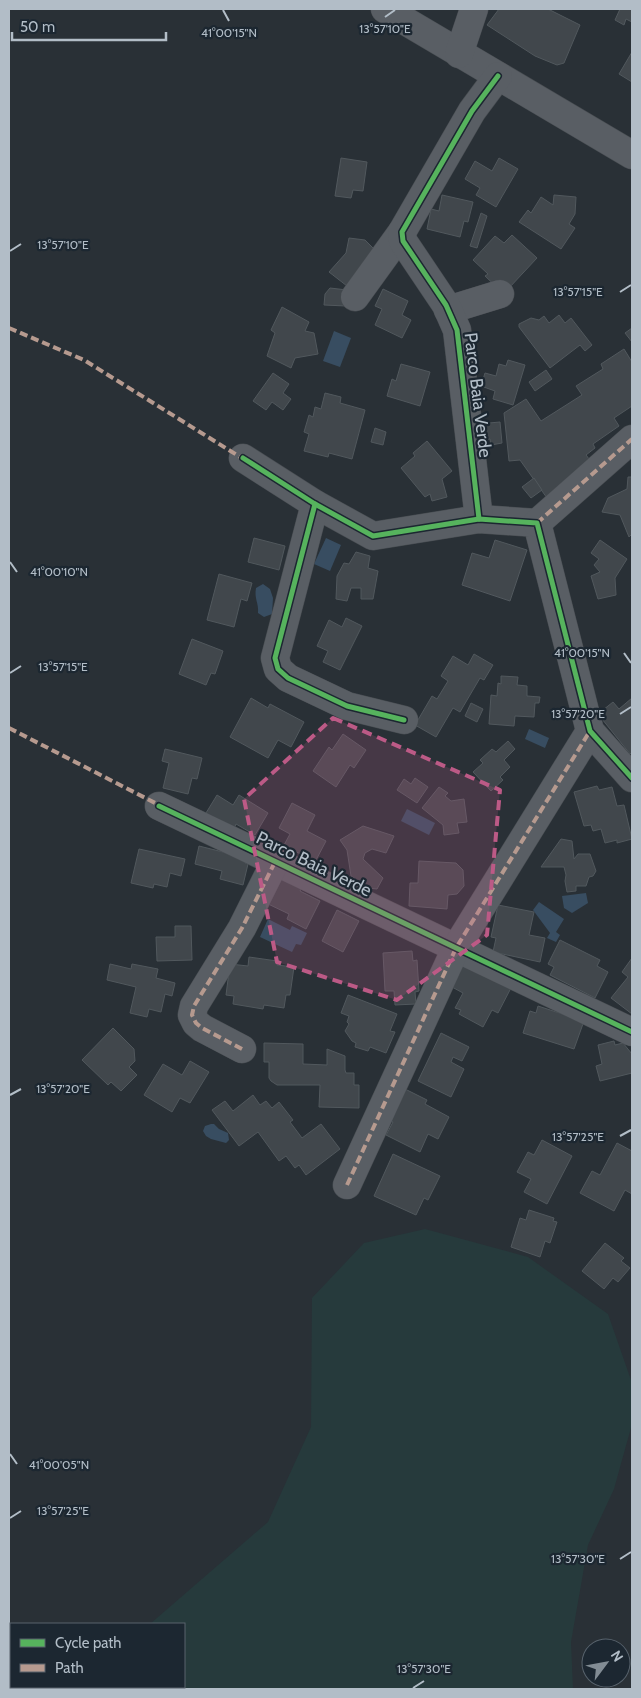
<svg xmlns="http://www.w3.org/2000/svg" width="641" height="1698" font-family="Cabin,sans-serif">
<rect width="100%" height="100%" fill="#293036"/>
<polygon fill="#263a3c" points="425,1229 528,1257 608,1314 632,1383 632,1424 614,1489 588,1545 571,1642 573,1689 90,1689 93,1687 184,1687 184,1624 150,1624 268,1522 311,1427 312,1298 364,1243"/>
<g fill="#384d61">
<polygon points="334,331 351,338 340,367 323,361"/>
<polygon points="326,538 341,545 330,571 314,564"/>
<path d="M263,584L270,589L273,598L272,614L264,617L258,613C259,603 254,599 256,588Z"/>
<polygon points="529,729 549,738 545,748 525,739"/>
<polygon points="407,809 435,823 429,835 401,821"/>
<polygon points="586,893 588,903 572,913 564,908 562,896"/>
<polygon points="539,902 564,919 556,932 560,935 556,942 547,938 550,933 533,910"/>
<polygon points="268,919 290,930 292,926 307,933 301,945 296,944 292,952 260,937"/>
<polygon points="211,1124 214,1124 219,1129 228,1133 229,1140 226,1143 211,1139 206,1136 203,1131 205,1126"/>
</g>
<g fill="#41474c" stroke="#51585d">
<polygon points="499,9 548,9 580,25 564,63 557,65 535,56 487,25"/>
<polygon points="620,9 632,9 632,22 626,19 624,25 615,20"/>
<polygon points="632,52 632,82 619,74"/>
<polygon points="341,158 367,162 363,191 353,190 351,198 335,196"/>
<polygon points="499,158 518,169 496,207 476,195 480,188 465,179 475,161 492,171"/>
<polygon points="442,195 473,202 468,222 464,221 460,237 427,229 431,209 439,211"/>
<polygon points="554,195 576,197 575,214 569,224 575,228 561,249 519,222 528,210 531,213 541,197 553,205"/>
<polygon points="481,213 487,216 477,248 470,246"/>
<polygon points="512,235 537,258 509,288 501,291 485,276 488,274 473,260 495,236 504,243"/>
<polygon points="349,238 365,240 377,252 347,286 329,272 346,253"/>
<polygon points="330,288 347,290 346,306 324,305 325,294"/>
<polygon points="383,289 408,301 402,315 411,320 402,338 375,325 382,309 375,306"/>
<polygon points="282,307 309,322 305,331 314,333 318,354 295,358 291,368 267,356 275,333 271,330"/>
<polygon points="559,315 565,323 571,318 592,345 585,351 580,345 550,368 519,327 519,324 531,318 539,320 544,316 549,323"/>
<polygon points="632,328 632,342 625,333"/>
<polygon points="624,349 632,362 632,406 614,418 619,426 593,444 595,448 586,455 593,464 547,498 520,460 509,461 504,413 526,399 541,421 582,395 576,386 603,369 601,364"/>
<polygon points="508,360 525,365 513,405 493,399 495,391 481,386 485,373 496,376 499,364 506,366"/>
<polygon points="401,364 430,372 420,406 387,396 392,379 396,381"/>
<polygon points="546,370 552,379 535,391 529,382"/>
<polygon points="273,373 289,384 283,393 291,399 283,410 272,402 266,410 253,401"/>
<polygon points="325,393 341,397 340,403 365,410 352,459 329,453 328,457 304,451 309,434 304,432 309,415 313,417 315,407 321,409"/>
<polygon points="500,422 502,443 491,445 490,439 480,440 478,424"/>
<polygon points="375,428 386,432 383,445 371,442"/>
<polygon points="427,441 452,471 442,479 447,497 432,501 430,494 425,497 401,468 415,456 413,453"/>
<polygon points="628,477 632,477 632,534 629,537 620,515 602,512 608,498 627,489"/>
<polygon points="534,478 542,490 531,498 522,487"/>
<polygon points="254,538 285,546 279,570 248,562"/>
<polygon points="495,540 527,550 510,601 462,585 472,553 489,558"/>
<polygon points="600,540 627,559 615,578 616,595 598,599 591,576 600,572 594,565 599,559 591,553"/>
<polygon points="356,552 370,556 368,568 378,571 373,599 361,599 361,588 351,588 347,601 336,599 337,576 344,563 349,564"/>
<polygon points="219,574 252,583 247,601 241,599 234,627 207,620"/>
<polygon points="346,618 362,626 340,670 323,662 328,651 317,646 329,620 342,627"/>
<polygon points="192,639 223,651 215,674 211,673 206,685 179,674"/>
<polygon points="474,654 493,665 484,680 480,678 460,712 453,708 436,737 415,725 432,696 437,699 448,681 441,676 453,656 468,665"/>
<polygon points="501,676 518,677 517,685 527,686 527,696 540,697 539,703 535,703 534,717 515,716 514,726 489,724 491,695 497,696 498,683 501,684"/>
<polygon points="251,698 268,708 270,704 304,722 291,747 278,740 268,758 230,737"/>
<polygon points="632,698 632,752 630,754 598,714 613,702 619,709"/>
<polygon points="471,703 483,709 477,722 465,716"/>
<polygon points="343,734 366,750 354,768 350,765 336,787 313,771 329,747 332,750"/>
<polygon points="508,741 515,749 504,760 510,767 500,777 503,780 491,791 473,772 483,763 480,760 492,749 496,752"/>
<polygon points="165,749 202,758 197,779 192,778 188,794 163,788 169,763 162,761"/>
<polygon points="415,778 428,787 417,803 397,790 404,779 411,784"/>
<polygon points="597,786 599,790 612,787 617,806 624,805 632,839 617,843 617,840 605,843 601,829 593,831 591,825 584,826 574,792"/>
<polygon points="439,787 448,793 445,796 451,801 464,799 467,822 457,823 459,833 444,835 443,825 422,808"/>
<polygon points="217,795 233,805 239,795 268,813 255,835 236,824 234,829 206,813"/>
<polygon points="292,803 315,815 307,831 326,841 315,862 284,845 290,834 279,828"/>
<polygon points="363,826 394,836 386,853 372,849 365,853 363,859 383,878 377,889 367,888 351,876 347,850 340,840"/>
<polygon points="561,839 572,841 574,859 578,854 590,854 596,871 593,876 589,877 586,886 576,886 576,891 567,892 565,881 566,875 564,867 541,867"/>
<polygon points="199,846 231,854 247,854 245,863 248,864 243,885 220,879 222,871 195,864"/>
<polygon points="139,849 185,859 181,876 170,873 167,887 154,884 153,888 131,883"/>
<polygon points="419,861 456,863 463,870 464,886 457,894 448,895 447,909 409,906 410,883 418,883"/>
<polygon points="278,873 303,885 300,891 320,901 306,929 287,919 289,914 264,902"/>
<polygon points="498,905 534,912 529,935 545,938 540,962 493,952 496,938 491,937"/>
<polygon points="337,910 359,921 343,952 322,941"/>
<polygon points="175,926 191,926 192,960 157,961 156,937 175,937"/>
<polygon points="560,940 600,960 597,966 608,972 595,998 550,975 554,967 548,964"/>
<polygon points="412,951 413,961 417,960 419,991 415,992 416,1004 395,1005 394,991 385,991 383,953"/>
<polygon points="249,957 277,961 277,965 294,967 290,995 286,995 284,1008 264,1005 263,1009 233,1004 234,996 226,995 230,964 248,966"/>
<polygon points="632,958 632,1014 611,998 628,977 622,972"/>
<polygon points="465,962 512,986 498,1013 492,1010 483,1027 459,1014 461,1010 455,1008 463,993 452,987"/>
<polygon points="110,964 131,969 132,964 158,969 156,978 175,983 172,996 165,994 161,1012 149,1009 147,1017 130,1013 136,987 107,980"/>
<polygon points="348,995 397,1014 390,1031 395,1032 386,1053 370,1047 368,1051 355,1047 356,1043 352,1041 345,1031 349,1024 347,1022 349,1016 341,1013"/>
<polygon points="538,1006 584,1021 574,1049 523,1033 530,1011 536,1013"/>
<polygon points="113,1028 134,1049 135,1061 129,1067 137,1075 121,1091 111,1082 108,1085 82,1060"/>
<polygon points="441,1033 469,1047 462,1061 453,1057 451,1062 464,1069 451,1097 418,1081"/>
<polygon points="614,1041 615,1045 623,1043 632,1054 632,1073 600,1081 596,1066 602,1064 598,1045"/>
<polygon points="264,1043 303,1044 303,1064 327,1065 327,1049 345,1056 345,1070 346,1073 354,1073 354,1085 359,1085 359,1108 319,1107 320,1085 277,1085 271,1081 269,1078 269,1062 264,1062"/>
<polygon points="190,1061 209,1072 190,1103 180,1098 172,1112 144,1095 163,1064 182,1075"/>
<polygon points="405,1089 427,1100 425,1104 449,1117 438,1139 428,1134 420,1152 386,1135 393,1122 387,1119"/>
<polygon points="253,1095 260,1105 266,1101 272,1108 279,1102 293,1120 290,1122 302,1138 321,1124 340,1149 306,1175 299,1165 295,1168 286,1156 279,1161 258,1132 239,1146 212,1110 225,1101 233,1111"/>
<polygon points="542,1140 572,1156 547,1204 524,1192 531,1179 517,1172 528,1152 534,1155"/>
<polygon points="617,1143 632,1151 632,1194 625,1190 614,1211 580,1193 592,1171 600,1175"/>
<polygon points="393,1154 440,1176 428,1200 424,1198 416,1215 374,1196"/>
<polygon points="529,1210 554,1218 553,1221 557,1222 550,1243 545,1241 540,1257 511,1247 520,1218 526,1220"/>
<polygon points="605,1243 624,1258 621,1261 630,1268 618,1282 613,1278 604,1289 582,1271"/>
</g>
<g fill="none" stroke-linecap="round" stroke-linejoin="round">
<defs>
<g id="minor">
<polyline points="385,9 632,155"/>
<polyline points="459,54 474,9"/>
<polyline points="355,297 402,232"/>
<polyline points="448,310 500,294"/>
<polyline points="243,458 315,504 373,536 479,519 537,523 590,731 632,778"/>
<polyline points="315,504 275,658 278,669 288,678 347,706 404,720"/>
<polyline points="479,519 457,330 446,305 403,241 402,232 472,111 498,76"/>
<polyline points="537,523 632,439"/>
<polyline points="159,806 632,1032"/>
<polyline points="242,1049 202,1028 196,1023 192,1015 194,1006 242,928 276,860"/>
<polyline points="347,1185 456,948 590,731"/>
</g>
</defs>
<use href="#minor" stroke="#474c51" stroke-width="29"/>
<use href="#minor" stroke="#595e64" stroke-width="28"/>
<g stroke="#b69a8f" stroke-width="4" stroke-dasharray="8 4" stroke-linecap="butt">
<polyline points="9,328 84,360 245,460"/>
<polyline points="537,523 632,439"/>
<polyline points="9,728 163,807"/>
<polyline points="242,1049 202,1028 196,1023 192,1015 194,1006 242,928 276,860"/>
<polyline points="347,1185 456,948 590,731"/>
</g>
<defs>
<g id="cycleway">
<polyline points="243,458 315,504 373,536 479,519 537,523 590,731 632,778"/>
<polyline points="315,504 275,658 278,669 288,678 347,706 404,720"/>
<polyline points="479,519 457,330 446,305 403,241 402,232 472,111 498,76"/>
<polyline points="159,806 632,1032"/>
</g>
</defs>
<use href="#cycleway" stroke="#1c2731" stroke-width="8"/>
<use href="#cycleway" stroke="#56b35d" stroke-width="5"/>
</g>
<path fill="#bc5a86" fill-opacity="0.2" stroke="#bc5a86" stroke-width="4" stroke-dasharray="10 6" stroke-linejoin="round" d="M333,718L500,790L487,935L397,1000L277,962L244,799Z"/>
<path fill="none" stroke="#b2bdc7" stroke-width="2" d="M223,10L229,21M385,17L395,10M10,251L21,244M620,292L631,285M10,562L17,572M624,653L631,663M10,673L21,666M620,714L631,707M10,1095L21,1089M620,1136L631,1130M10,1454L17,1464M10,1518L21,1511M620,1559L631,1552M413,1688L424,1681"/>
<g text-anchor="middle" stroke-width="4.5" stroke-linejoin="round" paint-order="stroke">
<g font-size="18" fill="#b2bdc7" stroke="#1c2731">
<text transform="translate(478 395) rotate(83)" y="6">Parco Baia Verde</text>
<text transform="translate(314 864) rotate(26)" y="6">Parco Baia Verde</text>
</g>
</g>
<g font-size="12" text-anchor="middle" fill="#b2bdc7" stroke="#1c2731" stroke-width="4.5" stroke-linejoin="round" paint-order="stroke">
<text x="385" y="33">13°57'10"E</text>
<text x="229" y="37">41°00'15"N</text>
<text x="63" y="249">13°57'10"E</text>
<text x="578" y="296">13°57'15"E</text>
<text x="59" y="576">41°00'10"N</text>
<text x="582" y="657">41°00'15"N</text>
<text x="63" y="671">13°57'15"E</text>
<text x="578" y="718">13°57'20"E</text>
<text x="63" y="1093">13°57'20"E</text>
<text x="578" y="1141">13°57'25"E</text>
<text x="59" y="1469">41°00'05"N</text>
<text x="63" y="1515">13°57'25"E</text>
<text x="578" y="1563">13°57'30"E</text>
<text x="424" y="1673">13°57'30"E</text>
</g>
<rect width="641" height="1698" fill="none" stroke="#b2bdc7" stroke-width="20"/>
<rect x="10" y="1623" width="175" height="65" fill="#1c2731" stroke="#58636d"/>
<rect x="20" y="1639" width="25" height="8" fill="#56b35d" stroke="#58636d"/>
<text x="55" y="1648" font-size="15" fill="#b2bdc7">Cycle path</text>
<rect x="20" y="1664" width="25" height="8" fill="#b69a8f" stroke="#58636d"/>
<text x="55" y="1673" font-size="15" fill="#b2bdc7">Path</text>
<g transform="translate(606 1663) rotate(58)"><circle r="24" fill="#1c2731" stroke="#58636d"/>
<path d="M0-4L9 19L0 12L-9 19Z" fill="#828c94"/>
<text y="-8" font-size="14" font-weight="bold" text-anchor="middle" fill="#b2bdc7">N</text>
</g>
<path d="M12 32v8h154v-8" fill="none" stroke="#b2bdc7" stroke-width="2.5"/>
<text x="20" y="32" font-size="15" fill="#b2bdc7" stroke="#1c2731" stroke-width="4" paint-order="stroke">50 m</text>
</svg>
